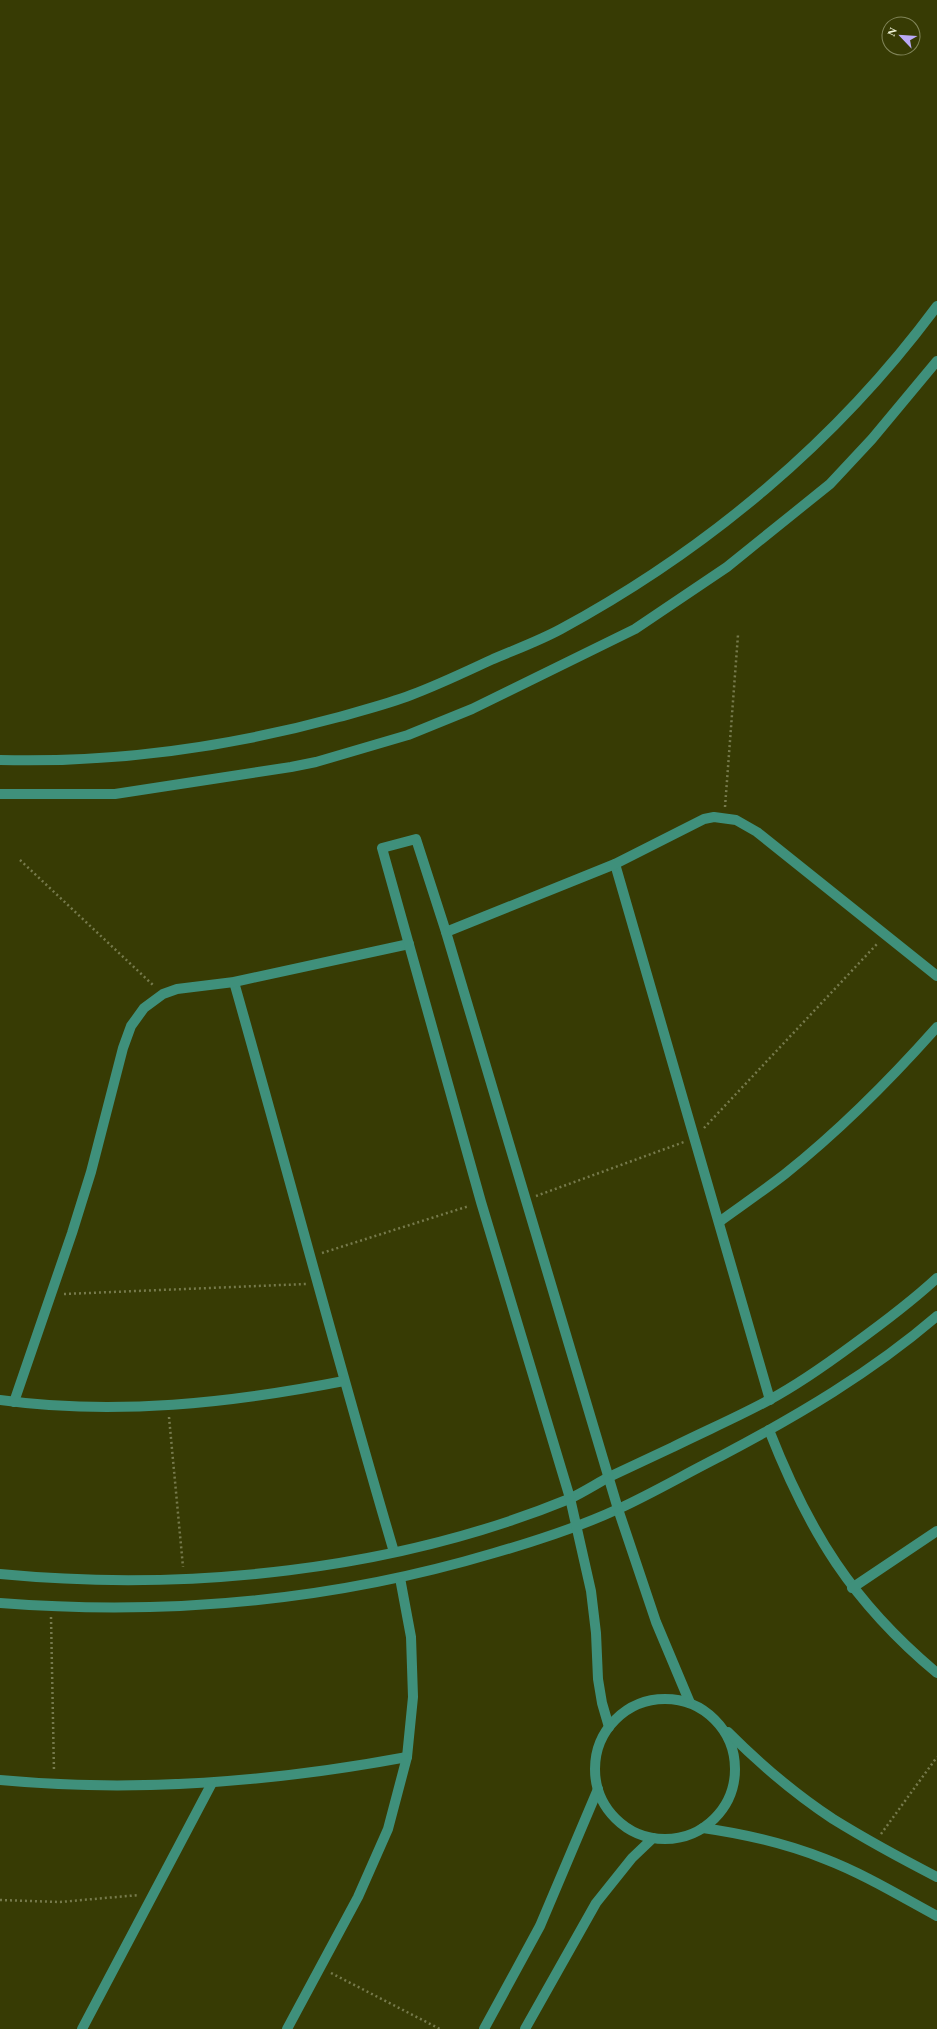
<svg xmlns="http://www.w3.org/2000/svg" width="937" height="2029" font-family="'Times New Roman',serif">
<rect width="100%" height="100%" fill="#373b04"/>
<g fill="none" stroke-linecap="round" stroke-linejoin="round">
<g stroke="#767a4c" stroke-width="2.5" stroke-dasharray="2 3" stroke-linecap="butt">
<polyline points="725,807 738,635"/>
<polyline points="20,860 153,985"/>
<polyline points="704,1128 877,944"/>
<polyline points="536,1196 684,1142"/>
<polyline points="322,1253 469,1206"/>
<polyline points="64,1294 306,1284"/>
<polyline points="169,1417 183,1567"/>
<polyline points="51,1617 54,1772"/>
<polyline points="881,1834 937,1757"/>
<polyline points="0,1900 60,1902 139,1895"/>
<polyline points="331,1973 440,2029"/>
</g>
<g stroke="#3f907b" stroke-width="10">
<path d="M0,760C113,763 229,747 339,717C363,710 388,704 411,695C438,685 465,672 491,660C514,650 539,641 561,629C707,550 838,440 937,306"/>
<polyline points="0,794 115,794 291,767 316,762 408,735 472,709 635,629 727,567 830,484 872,439 937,361"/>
<polyline points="615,864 770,1400"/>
<polyline points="446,932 615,864 704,819 714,817 736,820 757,832 937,976"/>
<path d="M234,982C288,1172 338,1363 394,1552"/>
<path d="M719,1222C741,1206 763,1191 785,1174C840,1130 890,1080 937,1027"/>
<path d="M0,1400C115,1416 231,1403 344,1381"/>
<polyline points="14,1402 72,1233 91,1172 123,1048 131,1026 144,1008 163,994 177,989 234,982 409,944"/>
<path d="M769,1430C809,1532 852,1602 937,1673"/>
<path d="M0,1574C188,1592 393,1571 569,1499C582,1493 596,1484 609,1477C630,1467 652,1457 673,1447C705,1431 738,1417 769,1400C799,1384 827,1364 854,1344C883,1323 911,1302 937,1278"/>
<polyline points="852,1588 937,1531"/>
<path d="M0,1603C167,1616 333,1601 494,1553C536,1541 579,1527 618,1509C653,1493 687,1473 721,1456C797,1416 872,1372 937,1316"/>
<circle cx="665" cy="1769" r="70"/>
<polyline points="609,1727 602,1703 598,1679 596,1633 591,1591 570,1498 481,1202 382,848 416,839 446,932 618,1509 656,1622 690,1703"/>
<path d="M728,1732C760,1764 795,1794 833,1819C867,1840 902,1859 937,1877"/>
<path d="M0,1780C136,1793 273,1782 407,1757"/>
<path d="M703,1828C745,1834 785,1843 825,1859C864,1874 900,1896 937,1916"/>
<polyline points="82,2029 212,1783"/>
<polyline points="287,2029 358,1897 388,1829 407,1757 413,1697 411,1637 400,1578"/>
<polyline points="484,2029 540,1926 598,1789"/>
<polyline points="525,2029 596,1903 632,1858 653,1838"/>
</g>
</g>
<g transform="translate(901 36) rotate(295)"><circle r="19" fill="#373b04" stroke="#818559"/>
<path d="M0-3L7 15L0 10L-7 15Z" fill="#baaaf6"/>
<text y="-6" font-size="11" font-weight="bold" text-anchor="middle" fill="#f1f5d9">N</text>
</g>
</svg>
